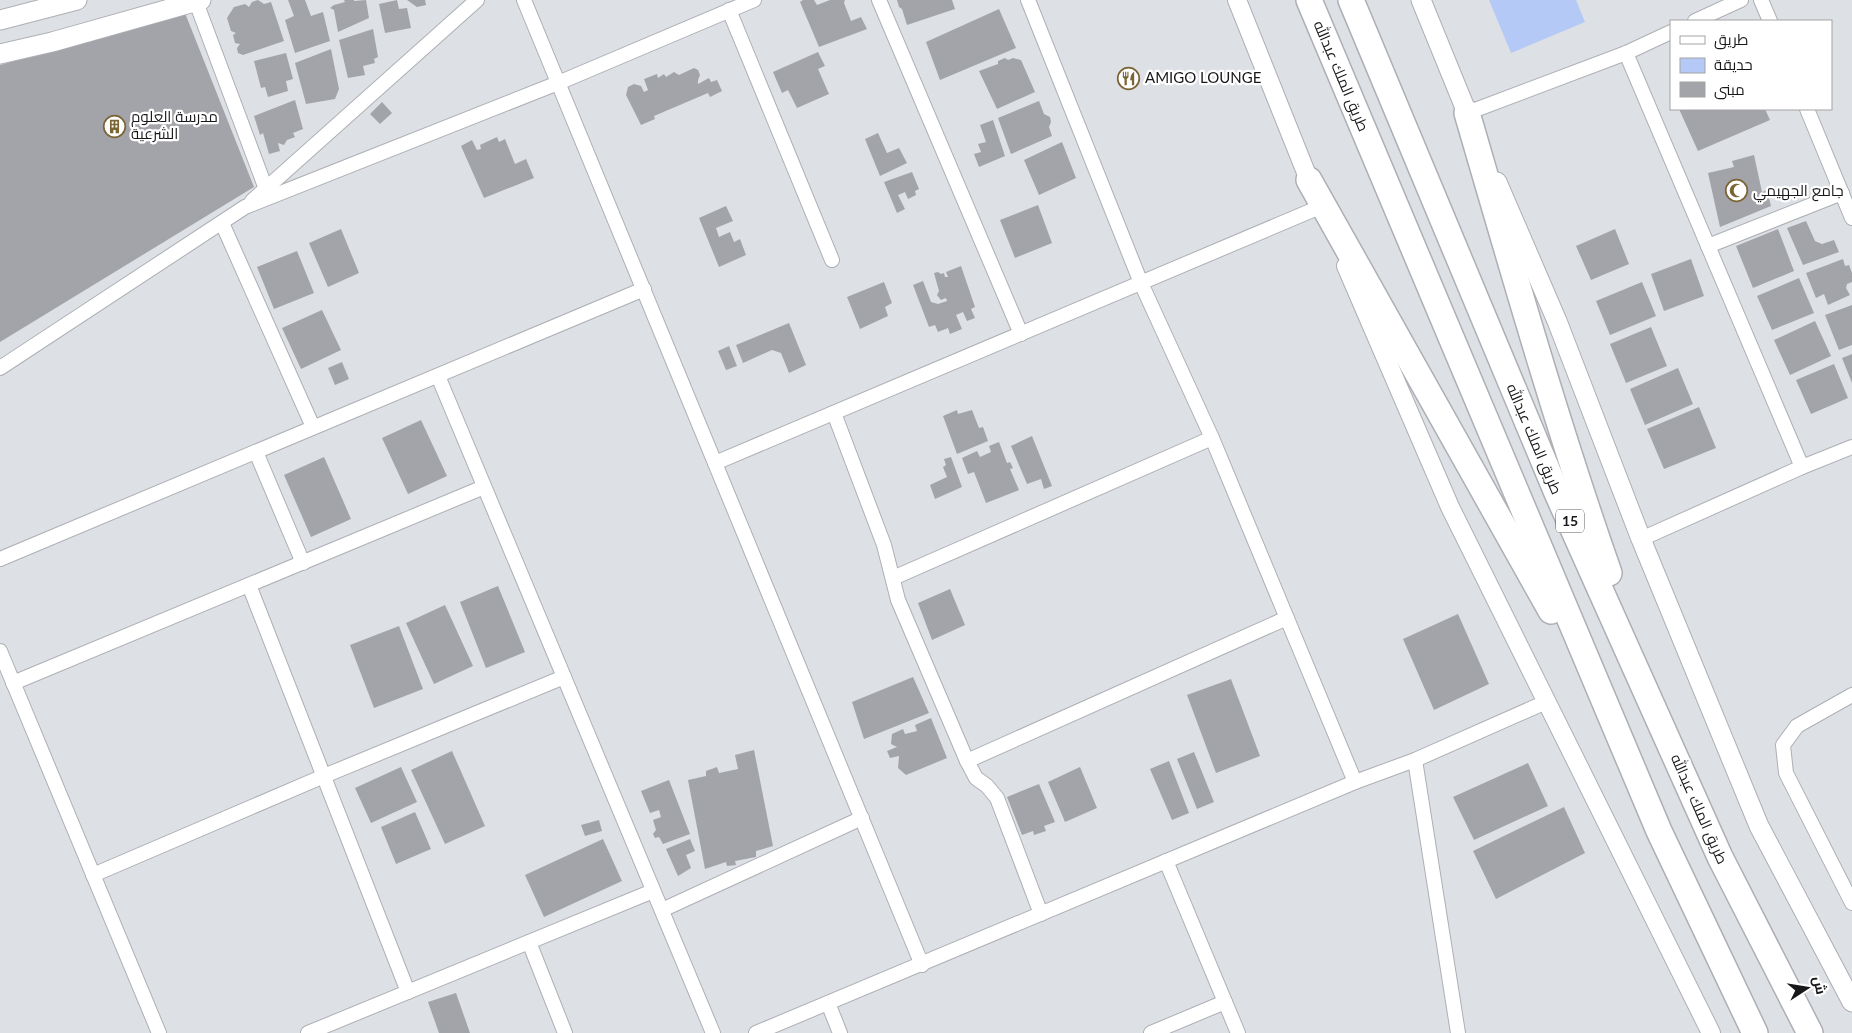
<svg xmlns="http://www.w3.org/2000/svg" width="1852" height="1033" font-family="Lato,Cairo,sans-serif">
<rect width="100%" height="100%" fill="#dde0e5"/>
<polygon fill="#b4c9f5" points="1489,0 1576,0 1585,22 1511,53"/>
<g fill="#a2a4a9">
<polygon points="258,0 264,4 271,2 284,41 243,55 238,53 237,48 240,44 235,43 233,35 236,33 231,31 227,18 234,7 245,4 249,7 252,2"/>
<polygon points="288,0 305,0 311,16 323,12 330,41 295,53 285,20 294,16"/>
<polygon points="344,0 354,0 354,1 366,0 369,18 338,32 334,10 330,8 334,5 345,2"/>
<polygon points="397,0 399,9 407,8 411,28 385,33 379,4"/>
<polygon points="407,0 425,0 426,5 417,7"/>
<polygon points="803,0 814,0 817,5 830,0 845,0 844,3 851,21 861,17 867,29 819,47 800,2"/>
<polygon points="897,0 952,0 955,9 907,25 902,9 899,7"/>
<polygon points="999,9 1016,48 940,80 926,42"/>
<polygon points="185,13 254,187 0,342 0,65"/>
<polygon points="373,29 378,57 374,59 375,63 363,66 365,75 348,78 339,40"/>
<polygon points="331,49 339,89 335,99 306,104 295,63"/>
<polygon points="818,52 825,66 818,69 829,94 797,108 788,90 782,93 773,72"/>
<polygon points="286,53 293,79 286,81 288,91 268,97 265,87 261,88 254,61"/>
<polygon points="1005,58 1008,60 1013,58 1021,60 1035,92 997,109 979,71 998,64 998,61"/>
<polygon points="694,68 698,70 700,75 698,80 698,84 709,78 711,82 717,80 722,91 710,97 708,93 654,116 655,119 641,125 626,95 628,87 634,84 641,86 644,92 648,90 644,79 657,74 658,78 664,74 666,77 674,72 679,75"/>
<polygon points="295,100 303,129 293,133 295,137 287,140 284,145 278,143 280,151 269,154 263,133 260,135 254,116"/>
<polygon points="1039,101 1044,114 1050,117 1051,122 1049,127 1052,136 1011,154 998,118"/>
<polygon points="382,102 392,113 380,124 370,114"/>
<polygon points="1679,109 1765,109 1770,120 1698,151"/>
<polygon points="993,120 1005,156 979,167 974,154 981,152 978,144 986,142 980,125"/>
<polygon points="878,133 887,153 899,148 907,163 880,176 865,139"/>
<polygon points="497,137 499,142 505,139 515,164 526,159 534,178 484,198 461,146 472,140 477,150 481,149 480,145"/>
<polygon points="1062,142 1076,178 1039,195 1024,160"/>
<polygon points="1754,155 1762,192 1767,190 1771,206 1720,227 1708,173 1734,167 1732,161"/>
<polygon points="912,172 919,189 915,191 916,195 908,199 905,192 898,195 905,209 897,213 884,182"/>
<polygon points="1038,205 1052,243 1015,258 1000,220"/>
<polygon points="726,206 733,221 716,228 719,237 730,232 734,242 740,239 746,255 719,267 699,218"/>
<polygon points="1806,221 1815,241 1822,244 1834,240 1839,252 1803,265 1787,228"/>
<polygon points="341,229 359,273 328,287 309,243"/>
<polygon points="1615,229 1629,264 1591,280 1576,246"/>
<polygon points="1778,229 1794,271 1753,288 1736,246"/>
<polygon points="297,251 314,293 274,309 257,267"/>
<polygon points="1691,259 1704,296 1664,311 1651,274"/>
<polygon points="1843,259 1845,266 1849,265 1852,273 1852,282 1847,284 1846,288 1850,295 1828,305 1824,294 1816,298 1806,273"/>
<polygon points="961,266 975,307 971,309 975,318 967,321 963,312 956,315 962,329 950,334 948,328 938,332 935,325 929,327 913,285 923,281 931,302 938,304 947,301 946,298 941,300 937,295 939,291 934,273 938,272 941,274 944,273 945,277 948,277 946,272"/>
<polygon points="1799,278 1814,313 1772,330 1757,296"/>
<polygon points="884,282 892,303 885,307 888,316 860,329 847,297"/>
<polygon points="1642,282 1656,316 1610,335 1596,301"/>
<polygon points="1852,305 1852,345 1839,350 1825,315"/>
<polygon points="322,310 341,350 301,369 282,328"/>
<polygon points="1815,321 1831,356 1790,375 1774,340"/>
<polygon points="789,323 806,365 789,373 781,353 772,350 743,363 736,345"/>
<polygon points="1651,327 1667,366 1626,383 1610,344"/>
<polygon points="729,346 737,366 726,370 718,351"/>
<polygon points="1852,354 1852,383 1842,358"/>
<polygon points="342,362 349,379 335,385 328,368"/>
<polygon points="1834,364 1848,398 1811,414 1796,380"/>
<polygon points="1678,368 1693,404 1645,425 1630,389"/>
<polygon points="1699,407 1716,448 1664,469 1647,429"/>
<polygon points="957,410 958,414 972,410 979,428 983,427 988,441 957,454 943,416"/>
<polygon points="421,420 447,476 408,494 382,438"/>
<polygon points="1032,436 1052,486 1044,489 1041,479 1027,484 1011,446"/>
<polygon points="999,442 1007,463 1010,462 1013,468 1010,469 1019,490 986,503 974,472 968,474 962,458 977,451 980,457 991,452 989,446"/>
<polygon points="324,457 351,519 311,537 284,475"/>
<polygon points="951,457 962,487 935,499 930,485 947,477 943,467 946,465 944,459"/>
<polygon points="498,586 525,652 486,668 460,602"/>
<polygon points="950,589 965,625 932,640 918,603"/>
<polygon points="445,605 473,666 434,684 406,623"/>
<polygon points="1458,614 1489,684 1434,710 1403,639"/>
<polygon points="399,626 423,689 374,708 350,645"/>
<polygon points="913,677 929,713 864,739 852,702"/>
<polygon points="1231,679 1260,756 1216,773 1187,695"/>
<polygon points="931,718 947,758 906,775 898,768 899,756 890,758 887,751 897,747 891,744 892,734 903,729 905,734 917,731 915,725"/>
<polygon points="754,750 773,846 756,851 756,857 735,861 736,865 727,866 726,862 705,869 688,780 706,776 706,771 717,767 719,773 738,769 735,755"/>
<polygon points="452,751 485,826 445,844 411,770"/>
<polygon points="1194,752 1214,802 1197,809 1177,759"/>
<polygon points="1169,761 1189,813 1172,820 1150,769"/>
<polygon points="1528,763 1548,806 1474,840 1453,797"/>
<polygon points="401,767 417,802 371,823 355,788"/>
<polygon points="1080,767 1097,808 1065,822 1048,782"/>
<polygon points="669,780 690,834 663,844 659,837 655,838 653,834 656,830 653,820 661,817 659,810 650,813 641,791"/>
<polygon points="1039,784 1055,822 1044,826 1046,831 1034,835 1033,831 1022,835 1007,797"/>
<polygon points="1564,807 1585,853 1496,899 1473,851"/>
<polygon points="415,812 431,849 396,864 381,827"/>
<polygon points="599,820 602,831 585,836 581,825"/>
<polygon points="603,839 622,881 544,917 525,875"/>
<polygon points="690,839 695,851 686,855 691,868 678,876 666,849"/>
<polygon points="456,993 470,1033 439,1033 428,1002"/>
</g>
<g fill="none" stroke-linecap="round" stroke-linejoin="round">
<defs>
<g id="minor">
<polyline points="524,0 922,965"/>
<polyline points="879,0 1021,334"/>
<polyline points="1028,0 1141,283 1212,438 1355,782"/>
<polyline points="1761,0 1770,21"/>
<polyline points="196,2 266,189"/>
<polyline points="729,10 832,260"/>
<polyline points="1695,21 1741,0"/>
<polyline points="1626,53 1802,467 1641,539"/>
<polyline points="1807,109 1852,218"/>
<polyline points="1467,113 1626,53 1671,32"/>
<polyline points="252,201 477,0"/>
<polyline points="222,223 313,427"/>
<polyline points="1708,246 1842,193"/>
<polyline points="0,368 245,207 558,83 754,0"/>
<polyline points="438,376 713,1033"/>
<polyline points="834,413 884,545 898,600 967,761 976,778 987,786 997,798 1041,914"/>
<polyline points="256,452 303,563"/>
<polyline points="715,463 1320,207"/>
<polyline points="1802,467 1852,447"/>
<polyline points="0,559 644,289"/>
<polyline points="893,578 1212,438"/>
<polyline points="249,585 408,992"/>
<polyline points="0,651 159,1033"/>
<polyline points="13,683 484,487"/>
<polyline points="1852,695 1797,726 1783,745 1786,773 1852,903"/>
<polyline points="1415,760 1458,1033"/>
<polyline points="967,761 1287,618"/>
<polyline points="1166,861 1238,1033"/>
<polyline points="93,875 324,776 564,677"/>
<polyline points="662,910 862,818"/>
<polyline points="529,942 565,1033"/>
<polyline points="828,1003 840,1033"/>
<polyline points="308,1033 653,891"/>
<polyline points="756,1033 1355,782 1415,760 1546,702"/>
<polyline points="1151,1033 1225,1002"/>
</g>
<g id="tertiary">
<polyline points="1237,0 1313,190"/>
<polyline points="1346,266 1450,507 1711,1033"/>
</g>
<g id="secondary">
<polyline points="1421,0 1472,125"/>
<polyline points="0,20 77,0"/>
<polyline points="0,54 52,42 201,0"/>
<polyline points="1497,182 1557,321 1641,539 1759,826 1852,1002"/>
</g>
<g id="motorway">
<polyline points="1309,0 1659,831 1755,1033"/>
<polyline points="1351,0 1557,493 1720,857 1810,1033"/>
<path d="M1467,113C1512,267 1556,422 1609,573"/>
<polyline points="1309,180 1551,611"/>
</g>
</defs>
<use href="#minor" stroke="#adafb4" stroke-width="16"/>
<use href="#tertiary" stroke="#adafb4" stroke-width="20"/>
<use href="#secondary" stroke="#adafb4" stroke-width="21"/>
<use href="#motorway" stroke="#adafb4" stroke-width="28"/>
<use href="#minor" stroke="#fff" stroke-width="14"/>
<use href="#tertiary" stroke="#fff" stroke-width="18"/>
<use href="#secondary" stroke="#fff" stroke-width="19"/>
<use href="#motorway" stroke="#fff" stroke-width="25"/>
</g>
<defs>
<symbol id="restaurant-ring" viewBox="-11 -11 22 22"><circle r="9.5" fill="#fff" stroke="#7c6535" stroke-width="1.5"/><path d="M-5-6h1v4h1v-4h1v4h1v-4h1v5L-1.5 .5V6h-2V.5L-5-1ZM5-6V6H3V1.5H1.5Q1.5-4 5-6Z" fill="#7c6535"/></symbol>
<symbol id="building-ring" viewBox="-11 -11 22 22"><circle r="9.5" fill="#fff" stroke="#7c6535" stroke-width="1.5"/><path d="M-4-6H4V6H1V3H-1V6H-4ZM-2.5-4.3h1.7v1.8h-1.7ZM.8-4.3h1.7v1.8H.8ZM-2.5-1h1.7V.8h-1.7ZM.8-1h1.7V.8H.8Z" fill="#7c6535"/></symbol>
<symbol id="mosque-ring" viewBox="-11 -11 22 22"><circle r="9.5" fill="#fff" stroke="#7c6535" stroke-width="1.5"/><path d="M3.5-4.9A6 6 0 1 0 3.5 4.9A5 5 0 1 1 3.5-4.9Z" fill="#7c6535"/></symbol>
</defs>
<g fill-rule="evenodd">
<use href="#restaurant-ring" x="1116" y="66" width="25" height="25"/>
<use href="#building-ring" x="102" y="114" width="25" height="25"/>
<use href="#mosque-ring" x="1724" y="178" width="25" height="25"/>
</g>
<g text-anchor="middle" stroke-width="4.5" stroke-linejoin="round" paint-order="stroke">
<rect fill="#fff" stroke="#5d5d5f" stroke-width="1" x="1556" y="509.5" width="28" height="23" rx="4"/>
<g font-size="14" font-weight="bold" fill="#18181a">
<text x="1570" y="526">15</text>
</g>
<g font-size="15" fill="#18181a" stroke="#fff">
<text transform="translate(1341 76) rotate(67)" y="5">طريق الملك عبدالله</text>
<text transform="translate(1534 439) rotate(67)" y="5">طريق الملك عبدالله</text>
<text transform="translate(1699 809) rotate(66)" y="5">طريق الملك عبدالله</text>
</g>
<g font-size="15" fill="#18181a" stroke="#fff" text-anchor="start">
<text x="1145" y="83">AMIGO LOUNGE</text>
<text x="131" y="122">مدرسة العلوم<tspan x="131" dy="17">الشرعية</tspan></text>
<text x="1753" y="196">جامع الجهيمي</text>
</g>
</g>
<rect x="1670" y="20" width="162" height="90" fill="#ffffff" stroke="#a3a3a3"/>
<rect x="1680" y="36" width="25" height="8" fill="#ffffff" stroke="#a3a3a3"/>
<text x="1714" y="45" font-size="15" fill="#18181a">طريق</text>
<rect x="1680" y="58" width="25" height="15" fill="#b4c9f5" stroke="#a3a3a3"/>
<text x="1714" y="70" font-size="15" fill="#18181a">حديقة</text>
<rect x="1680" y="82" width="25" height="15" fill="#a2a4a9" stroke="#a3a3a3"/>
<text x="1714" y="95" font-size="15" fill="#18181a">مبنى</text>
<g transform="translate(1807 988) rotate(78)" stroke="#ffffff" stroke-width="4" paint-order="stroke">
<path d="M0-4L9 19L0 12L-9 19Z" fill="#18181a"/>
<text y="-8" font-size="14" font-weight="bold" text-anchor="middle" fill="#18181a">ش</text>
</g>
</svg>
